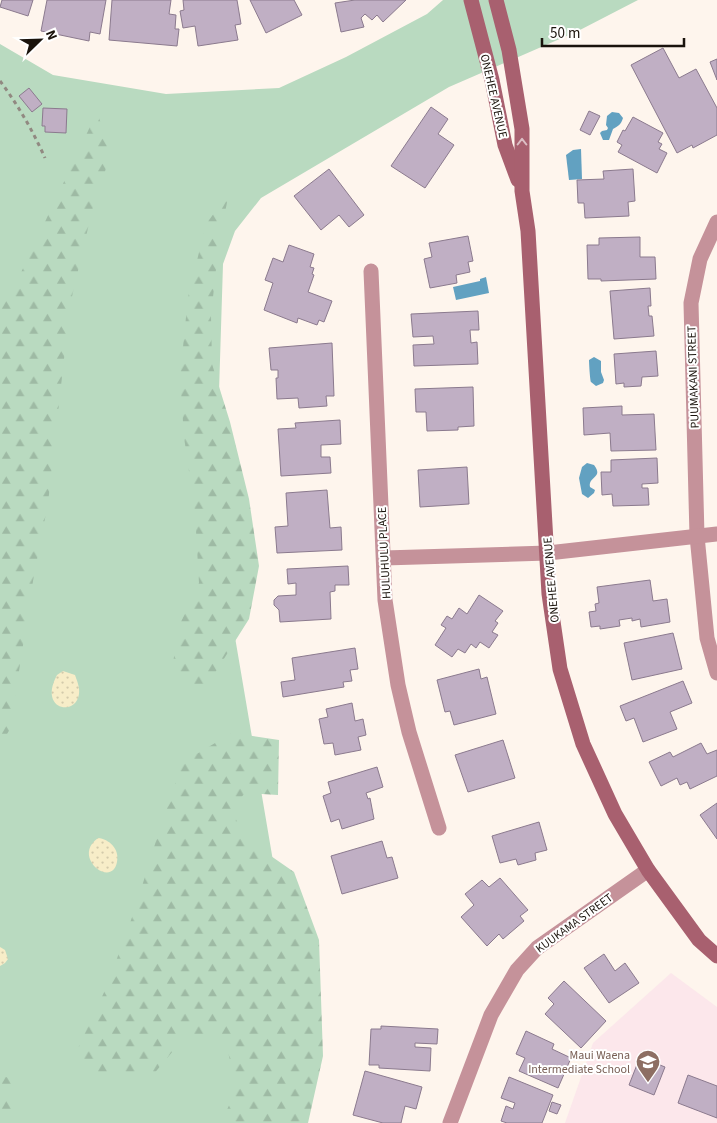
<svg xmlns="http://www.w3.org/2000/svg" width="717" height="1123" font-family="'Source Sans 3',sans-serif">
<defs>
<pattern id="forest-firs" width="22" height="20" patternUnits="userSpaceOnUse" patternTransform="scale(1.25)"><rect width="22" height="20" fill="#b9dac0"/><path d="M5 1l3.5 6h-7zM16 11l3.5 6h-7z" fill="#9ebaa4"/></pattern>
<pattern id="sand-dots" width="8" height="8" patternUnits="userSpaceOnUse" patternTransform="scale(1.25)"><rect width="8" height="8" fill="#f7edc8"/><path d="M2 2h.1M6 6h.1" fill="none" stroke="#d3caab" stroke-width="1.8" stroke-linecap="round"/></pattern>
</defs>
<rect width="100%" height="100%" fill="#fef5ed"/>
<polygon fill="#fce7eb" points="671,973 717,1007 717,1123 565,1123 593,1043"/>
<polygon fill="#b9dac0" points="443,0 638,0 578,31 449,87 261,198 235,231 223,264 218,424 228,596 281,908 267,1123 0,1123 0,44 53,75 166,94 279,88 346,57 427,14"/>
<g fill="url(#forest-firs)">
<polygon points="97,112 111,153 92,211 70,305 48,503 33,581 10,729 0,746 0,300 17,281"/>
<polygon points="229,193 219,241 211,316 212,364 230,422 249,499 259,566 249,619 203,692 172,669 179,626 199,583 195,513 184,437 180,377 188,297 206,224"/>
<polygon points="232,733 279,740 278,795 245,793 231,809 245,838 294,872 319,940 323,1056 308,1123 221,1123 236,1090 225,1037 184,1038 152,1076 91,1074 77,1050 107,986 135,909 163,818 183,762"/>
<polygon points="0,1076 17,1079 10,1123 0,1123"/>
</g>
<g fill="url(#sand-dots)">
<path d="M63,671L75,675C77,681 80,687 79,694C76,717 38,710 57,675Z"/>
<path d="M98,838C109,839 120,849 117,862C112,889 71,857 98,838Z"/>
<polygon points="0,947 5,950 8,959 5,963 0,966"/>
</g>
<g fill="#62a1c1">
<path d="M612,112L619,113L623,118C621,125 618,126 613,129L609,140H603L600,133L602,131L607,130L608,128L606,125L607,116Z"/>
<polygon points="581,149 582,179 569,180 566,155 573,150"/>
<polygon points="486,277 489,293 456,300 453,287 480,281 480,279"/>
<path d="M594,357L601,361V372L604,380L603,383L596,386L591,382C590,380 589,362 589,360Z"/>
<path d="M587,463L594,465C604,478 588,476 590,487L595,490L594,493L588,498L582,494L579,478L582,467Z"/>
</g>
<g fill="#c0afc4" stroke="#8b7a8e">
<polygon points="2,0 33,0 28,16 0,7"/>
<polygon points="47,0 106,0 100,34 90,32 89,41 41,31"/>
<polygon points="112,0 171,0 169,14 176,15 175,29 179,29 177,46 109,40"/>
<polygon points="183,0 237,0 241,24 235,25 238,40 198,46 195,26 183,28 180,11 184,10"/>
<polygon points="250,0 294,0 302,15 266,33"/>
<polygon points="406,0 383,22 377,15 372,20 365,14 361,18 364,27 341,32 335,3 355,0"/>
<polygon points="663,48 679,78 696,69 717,108 717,135 693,148 692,145 677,153 631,65"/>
<polygon points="717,59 717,80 710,62"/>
<polygon points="29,88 42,104 32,112 19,96"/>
<polygon points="431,107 448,119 438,134 454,145 425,188 391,166"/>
<polygon points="43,108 67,109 66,133 45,132 45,126 42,126"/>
<polygon points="589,111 600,116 590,135 580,130"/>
<polygon points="633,117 663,133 658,142 662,144 659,149 667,153 657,173 618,152 622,145 617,142 623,130 625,131"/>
<polygon points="329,169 364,215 349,227 339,215 321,230 294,196"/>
<polygon points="633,169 635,201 628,202 629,216 585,218 584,203 578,203 577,180 604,179 603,171"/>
<polygon points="468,236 473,261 468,262 470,272 456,275 457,283 430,288 424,259 432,257 429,243"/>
<polygon points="640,237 640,257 655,257 656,279 601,281 601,279 588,279 587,245 599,245 599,238"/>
<polygon points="289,245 314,254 310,267 314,268 312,274 314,275 308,292 332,301 324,322 319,320 317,325 298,318 297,323 264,310 273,283 265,280 273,258 283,262"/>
<polygon points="650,288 651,306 648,306 649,316 652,316 654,336 614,339 610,291"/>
<polygon points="478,311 479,330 470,330 471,343 477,342 478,364 414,366 413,345 434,344 433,336 413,337 411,314"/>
<polygon points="332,343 334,396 326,396 327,406 299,408 298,398 277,399 276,378 278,378 278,370 271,370 269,348"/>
<polygon points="656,351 658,376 642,377 641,386 624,387 624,383 616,384 614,354"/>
<polygon points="473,387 474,426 458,427 458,430 427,431 426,412 416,412 415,389"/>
<polygon points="622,406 622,415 654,414 656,450 611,451 610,433 584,435 583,408"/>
<polygon points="340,420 341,444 321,445 321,457 330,457 331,473 281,476 278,429 296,428 295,423"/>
<polygon points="657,458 658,483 642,484 642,488 648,488 649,505 613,506 612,494 602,495 601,472 611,472 611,460"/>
<polygon points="467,467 469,504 420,507 418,470"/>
<polygon points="327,490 330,528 341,527 342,550 277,553 275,527 288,526 286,493"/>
<polygon points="348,566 349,585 335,585 335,591 330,592 331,619 280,622 279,610 274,605 274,600 278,596 296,595 296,583 288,584 287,569"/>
<polygon points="650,580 653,601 667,599 670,622 641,627 640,619 632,621 632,618 619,620 620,626 600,629 600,626 591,627 589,612 596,611 595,604 599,603 597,587"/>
<polygon points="479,595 503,611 495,621 498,623 492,632 498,635 489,648 480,642 476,648 471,644 465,653 458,649 452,657 435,645 446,628 441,625 447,616 452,619 459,608 467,614"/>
<polygon points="673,633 682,669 632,680 624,643"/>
<polygon points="355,648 358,669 350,670 352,681 343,682 344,687 283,697 281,682 295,680 292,658"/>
<polygon points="479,669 481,679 487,677 496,714 454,725 450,711 445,712 437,680"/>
<polygon points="683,681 692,703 670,712 677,729 643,742 634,718 626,721 620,706"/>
<polygon points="352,703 355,721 363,719 366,735 358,737 361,750 335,755 333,743 324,744 319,719 328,717 326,709"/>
<polygon points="503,740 515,778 468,792 455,755"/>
<polygon points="701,743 707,754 717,750 717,776 690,789 687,782 680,785 677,778 661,786 649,762 670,752 673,757"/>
<polygon points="377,767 383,787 366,793 368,799 370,798 374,819 342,829 339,819 331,822 323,796 331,793 328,782"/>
<polygon points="717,803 717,839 700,815"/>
<polygon points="539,822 547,850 535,853 536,860 518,865 516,859 500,863 492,836"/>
<polygon points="382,841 387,858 392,857 398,878 342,894 331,856"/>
<polygon points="500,878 528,910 520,916 524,921 503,939 499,934 487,946 461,917 474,905 465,894 482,880 489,887"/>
<polygon points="604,954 615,971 625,963 639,983 609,1003 584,968"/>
<polygon points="564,981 606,1021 581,1048 545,1014 554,1004 548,998"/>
<polygon points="381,1026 438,1029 437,1044 415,1043 415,1047 431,1048 430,1071 379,1068 379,1065 369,1065 371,1029 381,1029"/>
<polygon points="526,1031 554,1044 552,1049 571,1058 558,1088 519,1071 525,1058 516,1054"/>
<polygon points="640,1057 665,1067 654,1095 629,1085"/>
<polygon points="365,1071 422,1087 416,1109 405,1106 401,1123 383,1123 353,1115"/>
<polygon points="688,1075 717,1086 717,1118 678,1103"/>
<polygon points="509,1077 553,1095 542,1123 507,1123 501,1121 506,1106 513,1109 515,1103 501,1098"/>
<polygon points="552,1102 561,1105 557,1114 549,1111"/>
</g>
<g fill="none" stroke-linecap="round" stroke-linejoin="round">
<path stroke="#918981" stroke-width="3" stroke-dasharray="4 4" stroke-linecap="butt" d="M0,81C18,105 33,131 45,158"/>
<g stroke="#c5929a" stroke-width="15">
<polyline points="717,222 700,259 691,303 697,536 707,638 717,673"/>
<polyline points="371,271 385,600 398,685 409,732 439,828"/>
<polyline points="384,558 548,553 717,534"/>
<polyline points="450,1123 491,1015 517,970 537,948 648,870"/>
</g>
<g stroke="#a8606f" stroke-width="15">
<polyline points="471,0 492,80 505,145 518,180"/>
<polyline points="496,0 509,50 522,129 522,191 528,231 549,594 560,669 583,744 615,814 648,870 699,940 717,956"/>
</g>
</g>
<defs><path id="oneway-chevron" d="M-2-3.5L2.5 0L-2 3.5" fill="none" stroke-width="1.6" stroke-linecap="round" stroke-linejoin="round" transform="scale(1.25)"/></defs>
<use stroke="#dcbfc5" href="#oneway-chevron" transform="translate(522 142) rotate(-90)"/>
<defs>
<symbol id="school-pin" viewBox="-11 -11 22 30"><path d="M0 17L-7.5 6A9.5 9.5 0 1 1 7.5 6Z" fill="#8d6e63" stroke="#fff"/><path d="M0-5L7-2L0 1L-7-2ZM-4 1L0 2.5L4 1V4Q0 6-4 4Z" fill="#fff"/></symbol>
</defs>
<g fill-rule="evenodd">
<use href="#school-pin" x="634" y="1048" width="28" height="38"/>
</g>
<g text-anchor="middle" stroke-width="4" stroke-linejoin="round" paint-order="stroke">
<g font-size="12" fill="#1a130c" stroke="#fff">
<text transform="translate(494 96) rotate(77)" y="4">ONEHEE AVENUE</text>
<text transform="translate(693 377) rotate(-92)" y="4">PUUMAKANI STREET</text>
<text transform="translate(384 553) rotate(-93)" y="4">HULUHULU PLACE</text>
<text transform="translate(551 580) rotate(-95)" y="4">ONEHEE AVENUE</text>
<text transform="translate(574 923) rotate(-36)" y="4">KUUKAMA STREET</text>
</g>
<g font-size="12" fill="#785e54" stroke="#fff" text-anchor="end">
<text x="630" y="1059">Maui Waena<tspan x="630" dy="14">Intermediate School</tspan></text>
</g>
</g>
<g transform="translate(40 40) rotate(67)" stroke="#ffffff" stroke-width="4" paint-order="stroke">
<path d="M0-4L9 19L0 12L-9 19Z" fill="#1a130c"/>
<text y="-8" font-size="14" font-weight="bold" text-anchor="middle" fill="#1a130c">N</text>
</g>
<path d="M542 38v8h142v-8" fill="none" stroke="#1a130c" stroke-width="2.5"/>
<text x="550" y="38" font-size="15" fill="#1a130c" stroke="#ffffff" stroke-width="4" paint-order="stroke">50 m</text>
</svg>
